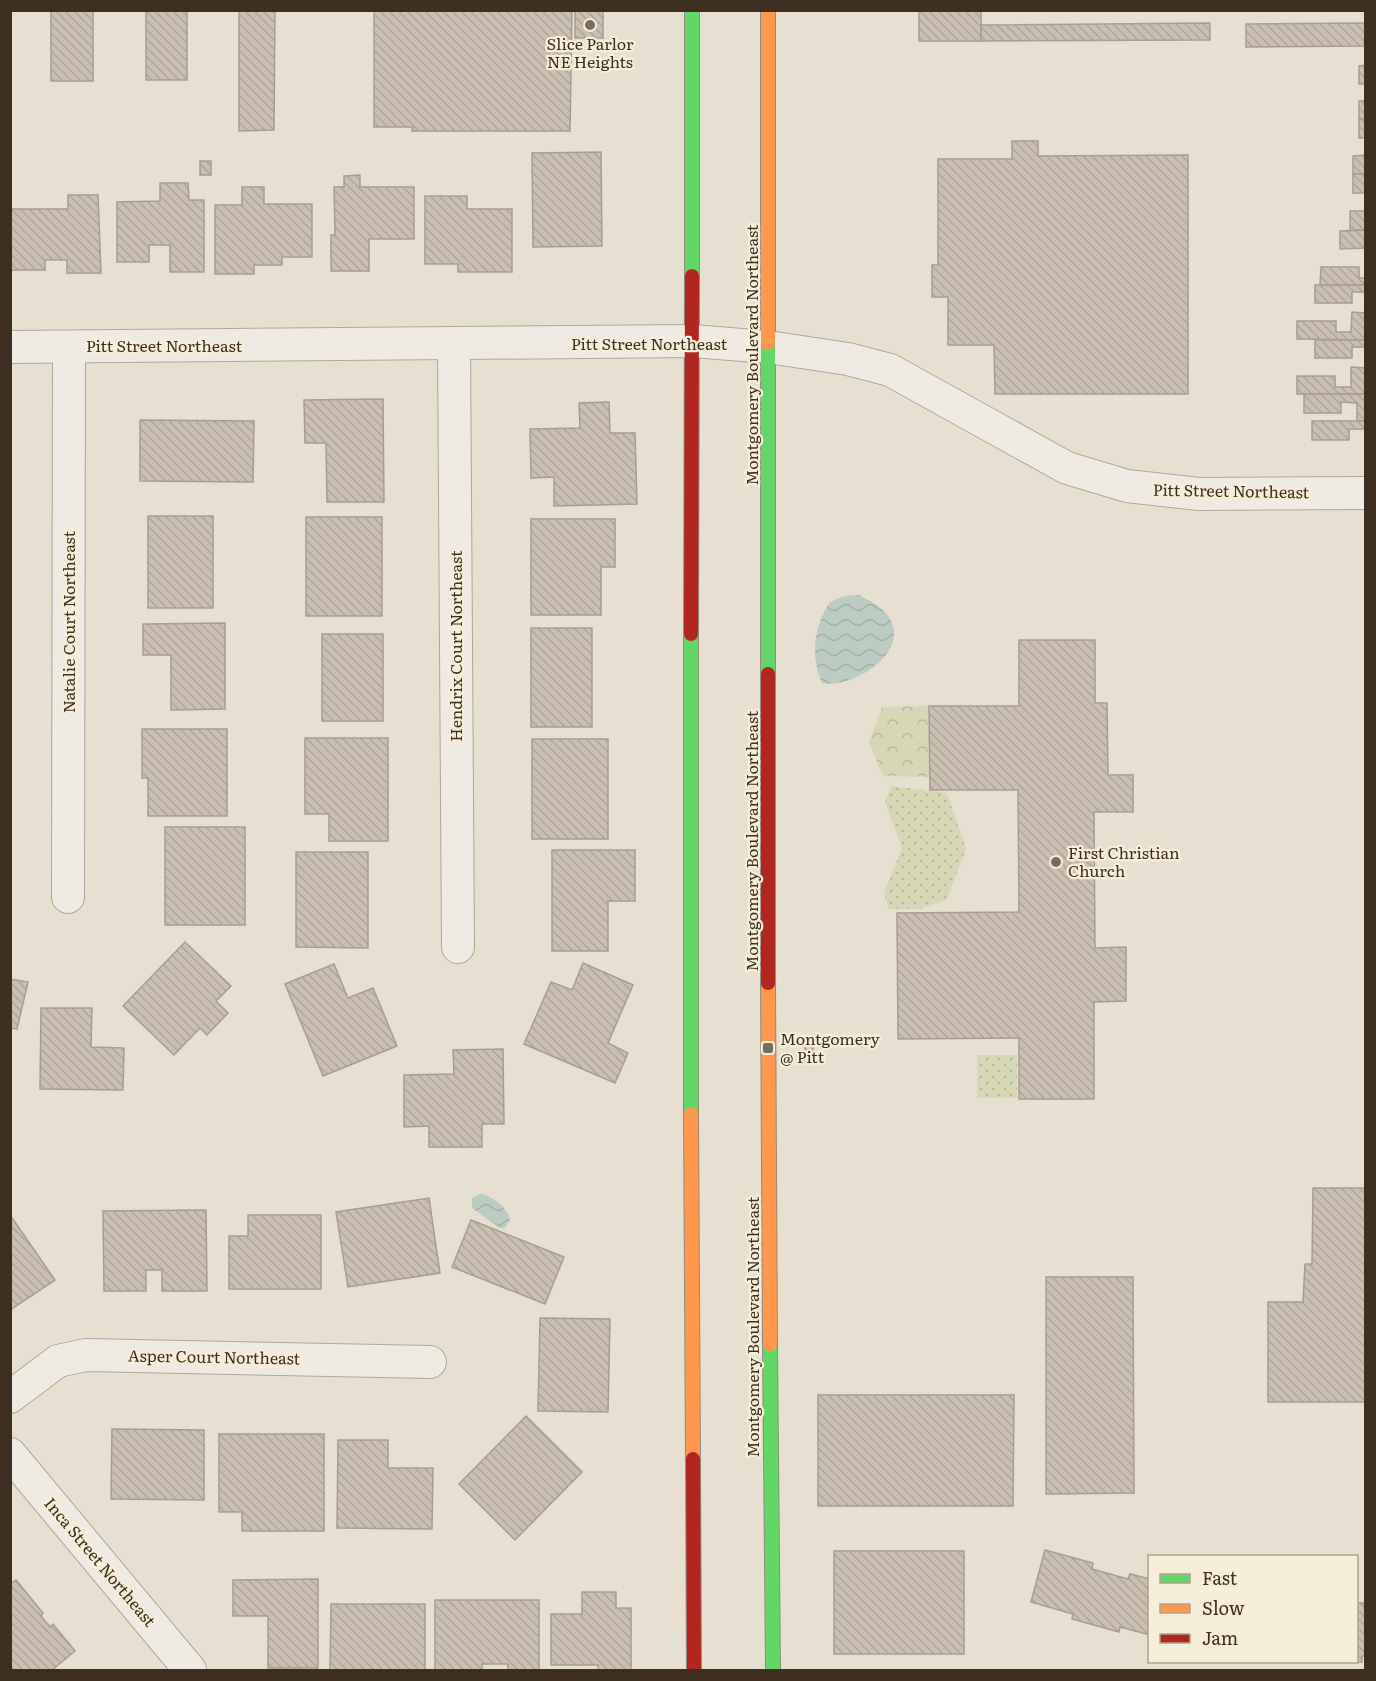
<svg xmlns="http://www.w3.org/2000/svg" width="1376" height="1681" font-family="Literata,serif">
<defs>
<pattern id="grass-dots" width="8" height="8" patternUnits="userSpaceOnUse" patternTransform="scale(1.5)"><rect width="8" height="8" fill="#d6d7b3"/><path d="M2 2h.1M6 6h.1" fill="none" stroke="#b9b99a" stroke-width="1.8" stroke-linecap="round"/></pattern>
<pattern id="forest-crowns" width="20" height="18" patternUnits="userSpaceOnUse" patternTransform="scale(1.5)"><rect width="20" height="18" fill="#d6d7b3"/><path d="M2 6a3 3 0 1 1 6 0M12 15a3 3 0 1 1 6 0" fill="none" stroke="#b9b99a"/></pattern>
<pattern id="water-waves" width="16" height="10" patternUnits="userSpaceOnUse" patternTransform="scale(1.5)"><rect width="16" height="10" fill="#bcccc2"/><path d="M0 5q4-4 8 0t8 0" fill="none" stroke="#a2b0a6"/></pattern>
<pattern id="building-back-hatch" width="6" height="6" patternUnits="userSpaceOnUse" patternTransform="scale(1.5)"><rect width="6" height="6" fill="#cbbfb2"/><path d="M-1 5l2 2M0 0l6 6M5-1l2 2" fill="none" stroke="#afa499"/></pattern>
</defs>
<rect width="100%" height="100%" fill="#e7e0d1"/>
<g fill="url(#grass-dots)">
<polygon points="891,786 947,793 966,849 947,899 920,909 889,909 884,893 902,848 885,802"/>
<rect x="977" y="1055" width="40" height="43"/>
</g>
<polygon fill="url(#forest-crowns)" points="929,706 930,777 883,776 869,742 882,707"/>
<g fill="url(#water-waves)">
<path d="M859,595C872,602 889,610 893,626C902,658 850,689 822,683C810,655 814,626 830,602L844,596Z"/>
<path d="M480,1194C492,1195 509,1209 510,1220L505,1228H500L472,1208V1198Z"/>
</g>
<g fill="url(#building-back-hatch)" stroke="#a89c90" stroke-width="1.5">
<rect x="51" y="10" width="42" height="71"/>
<rect x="146" y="10" width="41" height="70"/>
<polygon points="239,10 275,10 274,130 239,131"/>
<polygon points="374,10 572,10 570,131 412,131 413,127 374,127"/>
<rect x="575" y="10" width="28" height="28"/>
<rect x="919" y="10" width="62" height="31"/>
<polygon points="1210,23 1210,40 981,41 981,25"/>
<polygon points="1366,23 1366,46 1246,47 1246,24"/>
<polygon points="1366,65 1366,84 1359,84 1359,66"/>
<rect x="1359" y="101" width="7" height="18"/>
<rect x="1359" y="119" width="7" height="19"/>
<polygon points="1012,141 1038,141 1038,156 1188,155 1188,394 995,394 994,345 948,345 948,297 932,297 932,265 938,265 938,159 1012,159"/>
<polygon points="601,152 602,246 533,247 532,153"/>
<polygon points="1366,155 1366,174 1353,174 1353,156"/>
<rect x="200" y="161" width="11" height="14"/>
<rect x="1353" y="174" width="13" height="19"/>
<polygon points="360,175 360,187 414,187 414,239 369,239 369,271 331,271 331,235 335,235 334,187 344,187 344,176"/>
<polygon points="160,183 188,183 189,200 204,200 204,272 170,272 170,245 149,245 149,262 117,262 117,202 160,201"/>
<polygon points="242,187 264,187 264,204 312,204 312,257 282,257 282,265 254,265 254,274 215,274 215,205 242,205"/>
<polygon points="68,195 98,195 101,273 67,273 67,260 45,260 45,270 11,270 11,209 68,209"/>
<polygon points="425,196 467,196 467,209 512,209 512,272 458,272 458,264 425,264"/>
<polygon points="1350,211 1366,211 1366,230 1350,231"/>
<polygon points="1366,230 1366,248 1340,249 1340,231"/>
<polygon points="1321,267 1359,267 1359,278 1366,278 1366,285 1320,285"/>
<polygon points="1315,285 1366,285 1366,292 1352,292 1352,303 1315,303"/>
<polygon points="1352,312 1366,313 1366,340 1297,339 1297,321 1336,321 1336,332 1351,332"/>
<polygon points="1315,340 1366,340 1366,347 1352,347 1352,358 1315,358"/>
<polygon points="1351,367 1366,368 1366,394 1297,394 1297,376 1335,376 1335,387 1351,387"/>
<polygon points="1304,394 1366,394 1366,421 1357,421 1357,403 1341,402 1341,413 1304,413"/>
<polygon points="383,399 384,502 327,502 326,443 305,443 304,400"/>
<polygon points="609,402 610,433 635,433 637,504 554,506 554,477 531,478 530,429 580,428 579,403"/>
<polygon points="140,420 254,421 253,482 140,481"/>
<polygon points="1312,421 1366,421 1366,449 1365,429 1349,429 1349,440 1312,440"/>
<rect x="148" y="516" width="65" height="92"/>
<rect x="306" y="517" width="76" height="99"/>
<polygon points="531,519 615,519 615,567 601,567 601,615 531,615"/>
<polygon points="225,623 225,709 171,710 171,655 143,655 143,624"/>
<rect x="531" y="628" width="61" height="99"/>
<rect x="322" y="634" width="61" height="87"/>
<polygon points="1019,640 1095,640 1095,703 1107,703 1108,775 1133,775 1133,812 1094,812 1095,948 1126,947 1126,1001 1094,1002 1094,1099 1019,1099 1019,1038 898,1039 897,913 1019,912 1018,790 930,790 929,706 1019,706"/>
<polygon points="142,729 227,729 227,816 148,816 148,778 142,778"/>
<polygon points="305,738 388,738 388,841 329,841 329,814 305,814"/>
<rect x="532" y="739" width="76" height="100"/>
<rect x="165" y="827" width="80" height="98"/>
<polygon points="552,850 635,850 635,901 608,901 608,951 552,951"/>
<polygon points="296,852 368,852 368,948 296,947"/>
<polygon points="185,942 231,986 216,1001 228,1013 207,1035 200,1028 174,1055 123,1006"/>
<polygon points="583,963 633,985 608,1043 628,1053 615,1083 524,1044 551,982 572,990"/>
<polygon points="334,964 348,998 373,988 397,1046 323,1076 285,984"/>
<polygon points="10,979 28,982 17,1029 10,1028"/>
<polygon points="41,1008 92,1008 91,1047 124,1048 123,1090 40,1089"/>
<rect x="805" y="1038" width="8" height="23"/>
<polygon points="503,1049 504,1124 482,1124 482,1147 429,1147 429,1126 404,1127 404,1075 454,1074 453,1050"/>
<polygon points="1313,1188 1366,1188 1366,1402 1268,1402 1268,1302 1303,1302 1305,1264 1312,1264"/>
<polygon points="429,1198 440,1273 348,1287 336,1212"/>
<polygon points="206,1210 207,1291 162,1291 162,1270 146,1270 146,1291 104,1291 103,1211"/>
<polygon points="10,1215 55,1280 10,1310"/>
<polygon points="248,1215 321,1215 321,1289 229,1289 229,1236 248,1236"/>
<polygon points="471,1220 564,1257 545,1304 452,1267"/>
<polygon points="1046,1277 1133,1277 1134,1493 1046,1494"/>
<polygon points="540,1318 610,1319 608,1412 538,1411"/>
<polygon points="818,1395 1014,1395 1013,1506 818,1506"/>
<polygon points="526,1416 582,1472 515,1540 459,1484"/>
<polygon points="112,1429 204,1430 204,1500 111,1499"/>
<polygon points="219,1434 324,1434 324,1531 242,1531 242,1512 219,1512"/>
<polygon points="338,1440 388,1440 388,1468 433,1468 432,1529 337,1528"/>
<polygon points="1045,1550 1093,1563 1092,1569 1128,1579 1130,1574 1150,1579 1150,1635 1120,1627 1119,1632 1072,1619 1073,1614 1031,1602"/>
<rect x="834" y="1551" width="130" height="103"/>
<polygon points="318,1579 318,1668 268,1668 268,1616 233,1616 233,1580"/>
<polygon points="16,1580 43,1613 41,1616 50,1627 53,1624 75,1651 52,1670 10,1670 10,1584"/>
<polygon points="582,1592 616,1592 616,1608 631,1608 631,1670 598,1670 598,1665 551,1665 551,1614 582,1614"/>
<polygon points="435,1600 539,1600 539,1670 508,1670 508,1664 482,1664 482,1670 435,1670"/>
<polygon points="1357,1603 1366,1603 1366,1656 1362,1656 1362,1662 1313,1662 1356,1662"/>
<polygon points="331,1604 425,1604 425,1670 330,1670"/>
</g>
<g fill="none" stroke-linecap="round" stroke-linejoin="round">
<defs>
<g id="street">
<polyline points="454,344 458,947"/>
<polyline points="10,347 693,341 768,347 848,359 890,370 1067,468 1127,486 1199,494 1366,493"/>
<polyline points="68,897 69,347"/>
<polyline points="10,1397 58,1361 86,1355 430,1362"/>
<polyline points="10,1454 190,1670"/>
</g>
<g id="fast">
<polyline points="692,276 692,10"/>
<polyline points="768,343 768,674"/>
<polyline points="691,1114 691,634"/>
<polyline points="770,1344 773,1670"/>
</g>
<g id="slow">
<polyline points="768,10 768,343"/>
<polyline points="768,983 770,1344"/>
<polyline points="691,1114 693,1459"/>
</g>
<g id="jam">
<polyline points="691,634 692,276"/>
<polyline points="768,674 768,983"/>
<polyline points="693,1459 694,1670"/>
</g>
</defs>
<use href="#street" stroke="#ada599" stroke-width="34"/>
<use href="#fast" stroke="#928b80" stroke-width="16"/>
<use href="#slow" stroke="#928b80" stroke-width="16"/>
<use href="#jam" stroke="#928b80" stroke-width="16"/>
<use href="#street" stroke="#efebe3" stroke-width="32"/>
<use href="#fast" stroke="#63d668" stroke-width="14"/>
<use href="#slow" stroke="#ff974d" stroke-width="14"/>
<use href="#jam" stroke="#b3261e" stroke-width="14"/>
</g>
<g fill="#786c5e" stroke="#f7eed8" stroke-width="2">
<circle cx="590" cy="25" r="6"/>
<circle cx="1056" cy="862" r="6"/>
<rect x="762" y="1042" width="12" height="12" rx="3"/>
</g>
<g text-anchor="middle" stroke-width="4.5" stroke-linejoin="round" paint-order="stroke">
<g font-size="16" fill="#3d2e20" stroke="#f7eed8" text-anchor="start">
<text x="590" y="50" text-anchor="middle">Slice Parlor<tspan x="590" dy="18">NE Heights</tspan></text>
<text x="1068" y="859">First Christian<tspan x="1068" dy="18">Church</tspan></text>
<text x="780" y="1045">Montgomery<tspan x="780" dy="18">@ Pitt</tspan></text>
</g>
<g font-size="16" fill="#3d2e20" stroke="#f7eed8">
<text x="649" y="350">Pitt Street Northeast</text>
<text x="164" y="352">Pitt Street Northeast</text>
<text transform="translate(752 355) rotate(-90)" y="6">Montgomery Boulevard Northeast</text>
<text transform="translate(1231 491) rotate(1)" y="6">Pitt Street Northeast</text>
<text transform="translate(69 622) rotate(-90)" y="6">Natalie Court Northeast</text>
<text transform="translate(456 646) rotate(-90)" y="6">Hendrix Court Northeast</text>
<text transform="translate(752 841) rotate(-90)" y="6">Montgomery Boulevard Northeast</text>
<text transform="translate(753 1327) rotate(-90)" y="6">Montgomery Boulevard Northeast</text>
<text transform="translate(214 1357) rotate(1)" y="6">Asper Court Northeast</text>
<text transform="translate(100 1562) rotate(50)" y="6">Inca Street Northeast</text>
</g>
</g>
<rect width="1376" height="1681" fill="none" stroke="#3d2e20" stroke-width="24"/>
<rect x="1148" y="1555" width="210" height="108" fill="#f7eed8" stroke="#ada18e" stroke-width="1.5"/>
<rect x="1160" y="1574" width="30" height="9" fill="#63d668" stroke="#ada18e" stroke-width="1.5"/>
<text x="1202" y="1585" font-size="18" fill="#3d2e20">Fast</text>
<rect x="1160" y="1604" width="30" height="9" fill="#ff974d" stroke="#ada18e" stroke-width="1.5"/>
<text x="1202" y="1615" font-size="18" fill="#3d2e20">Slow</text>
<rect x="1160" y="1634" width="30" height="9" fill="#b3261e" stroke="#ada18e" stroke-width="1.5"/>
<text x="1202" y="1645" font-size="18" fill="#3d2e20">Jam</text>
</svg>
